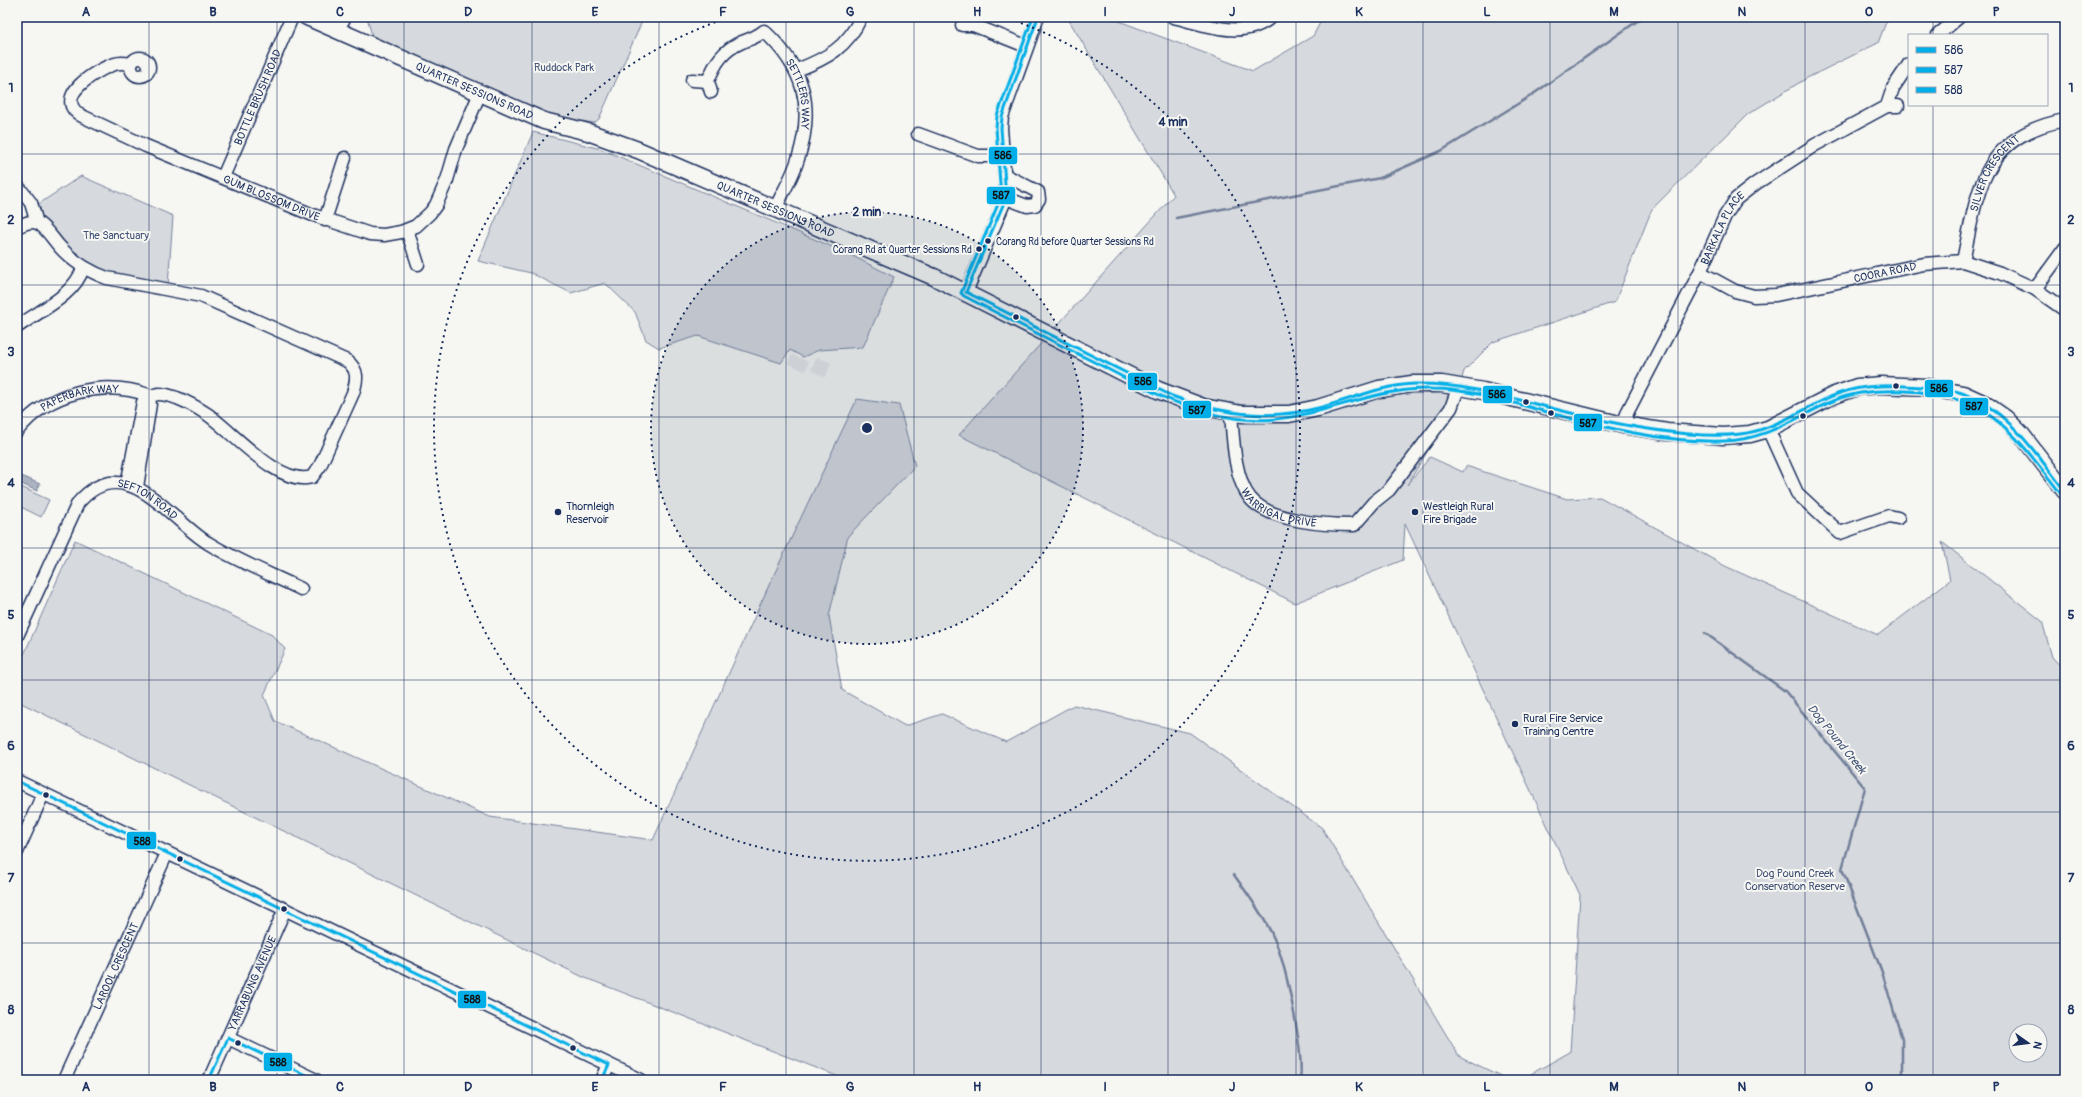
<svg xmlns="http://www.w3.org/2000/svg" width="2082" height="1097" font-family="Pangolin,sans-serif">
<rect width="100%" height="100%" fill="#f6f6f2"/>
<filter id="ink" filterUnits="userSpaceOnUse"><feTurbulence type="fractalNoise" baseFrequency=".025" numOctaves="2"/><feDisplacementMap in="SourceGraphic" scale="8" xChannelSelector="R" yChannelSelector="G"/><feConvolveMatrix kernelMatrix="1 2 1 2 8 2 1 2 1" color-interpolation-filters="sRGB"/></filter>
<g filter="url(#ink)">
<g fill="#e6e7e7">
<polygon points="792,355 809,362 805,371 787,363"/>
<polygon points="817,357 831,363 825,377 811,370"/>
</g>
<g fill="#d6d9dd" stroke="#78849e" fill-rule="evenodd">
<polygon points="367,17 644,17 599,119 594,123 551,116 372,36"/>
<path d="M1067,17H1108L1253,71L1313,36L1323,17H1888L1878,43L1807,78L1748,114L1652,209L1615,302L1493,342L1464,371L1461,382L1463,393L1407,485L1430,457L1463,472L1466,466L1567,499L1600,497L1725,566L1878,635L1950,580L1942,542L2042,621L2052,657L2065,671V1080H1520L1570,1052L1580,895L1405,524L1403,560L1295,603L959,435L1174,195ZM2016,1031H2040V1055H2016Z"/>
<polygon points="533,132 601,149 847,253 894,277 863,347 819,350 803,357 790,350 781,363 698,336 659,348 646,340 635,312 605,283 571,293 531,273 478,261"/>
<polygon points="81,176 173,216 168,286 92,270 44,226 34,207"/>
<polygon points="857,399 899,405 915,466 848,536 829,616 842,690 905,726 942,714 1006,742 1074,705 1190,733 1322,828 1459,1056 1509,1080 847,1080 583,977 17,701 17,670 75,540 272,635 285,649 264,695 275,721 490,817 653,840 770,583"/>
<polygon points="17,485 49,500 41,517 17,505"/>
</g>
<polygon fill="#abb2c0" stroke="#717e99" points="17,474 40,484 37,491 17,482"/>
<g fill="none" stroke-linecap="round" stroke-linejoin="round">
<g stroke="#717e99" stroke-width="2.5">
<polyline points="1176,218 1380,178 1441,151 1529,97 1643,17"/>
<polyline points="1705,633 1785,691 1865,788 1842,869 1882,972 1902,1039 1902,1080"/>
<path d="M1234,875C1249,896 1266,919 1276,943C1287,970 1304,1052 1300,1080"/>
</g>
<defs>
<g id="minor">
<path d="M1173,17C1204,24 1243,41 1271,17"/>
<polyline points="962,25 973,25 1026,46"/>
<polyline points="337,30 345,17"/>
<polyline points="1938,35 1959,17"/>
<circle cx="140" cy="67" r="9"/>
<path id="s1" d="M131,64C126,63 120,62 115,64C97,69 50,98 82,116L146,146L313,215L370,234L384,235L401,232L416,226L430,213L436,205L447,180L456,149L480,93"/>
<path d="M797,70C827,58 847,48 861,17"/>
<polyline points="692,80 708,81"/>
<path id="s2" d="M711,92L708,81C715,63 723,50 742,42C750,39 757,37 764,31C804,68 815,106 798,159C793,176 783,192 775,209"/>
<polyline points="1887,106 1893,88 1909,64"/>
<polyline points="918,134 978,156 1003,156"/>
<polyline points="1005,175 1038,192 1039,199 1035,205 1027,206 1006,198"/>
<path id="s3" d="M223,177L292,17"/>
<polyline points="17,185 31,203 37,223"/>
<polyline points="325,220 345,158"/>
<path d="M17,227C23,224 31,220 38,223C46,228 53,239 59,246C73,262 88,271 107,278L201,296L347,361C359,370 357,380 353,393L320,466L312,477C279,487 232,431 207,414C198,408 187,402 177,398C171,396 165,394 159,394C152,394 148,399 143,402L127,485"/>
<polyline points="407,230 418,264"/>
<path id="s4" d="M1963,261C1978,189 1982,136 2065,120"/>
<path id="s5" d="M1700,272L1735,291L1754,296L1776,295L1924,264L1963,261L2000,273L2035,289L2065,310"/>
<polyline points="2035,289 2065,248"/>
<polyline points="966,292 1006,198 1001,128 1002,117 1038,17"/>
<path d="M17,327C39,311 75,295 83,268"/>
<path id="s6" d="M1231,413C1233,438 1234,478 1250,498C1269,522 1327,525 1354,525L1374,502L1389,490L1451,408L1459,386"/>
<path id="s7" d="M1623,425L1628,411L1700,272L1725,216L1736,199L1755,184L1815,145L1887,106H1898"/>
<polyline points="1768,429 1797,493 1840,533 1889,516 1898,518"/>
<path id="s8" d="M17,431C48,391 105,379 151,396"/>
<polyline points="137,487 150,404 148,399"/>
<path id="s9" d="M17,636L78,503C125,448 170,520 208,543C237,561 270,574 301,589"/>
<polyline points="17,781 641,1080"/>
<polyline points="17,852 43,794"/>
<polyline points="228,1038 316,1080"/>
<path id="s10" d="M64,1080L167,853"/>
<path id="s11" d="M209,1080L285,909"/>
<polyline points="602,1080 609,1065"/>
</g>
<g id="major">
<path id="s12" d="M307,17L544,121L588,132L638,150L934,277L1158,390L1203,407L1242,414H1289L1318,408L1379,389L1412,384H1442L1483,391L1623,425L1667,432L1723,436L1750,434L1768,429L1832,396L1857,387L1881,385L1926,387L1963,394L1985,404L2005,418L2021,434L2065,491"/>
</g>
</defs>
<use href="#minor" stroke="#1b2f5e" stroke-width="15"/>
<use href="#major" stroke="#1b2f5e" stroke-width="19"/>
<use href="#minor" stroke="#f6f6f2" stroke-width="12"/>
<use href="#major" stroke="#f6f6f2" stroke-width="16"/>
<defs>
<g id="bus-1">
<path d="M966,292L1172,396C1219,414 1268,421 1318,408C1350,400 1381,385 1415,384C1461,383 1504,396 1547,407C1594,419 1641,430 1689,434C1711,436 1734,437 1756,431C1782,424 1805,408 1830,397C1854,386 1880,385 1905,386C1924,387 1944,387 1962,393C2009,410 2036,454 2065,491"/>
<polyline points="966,292 1006,198 1001,128 1002,117 1038,17"/>
</g>
<path id="bus-2" d="M1033,17L997,116L996,128L1001,197L961,293L964,296C1010,320 1056,343 1102,366C1144,388 1186,412 1234,418C1308,429 1361,387 1432,389C1470,389 1507,401 1543,411C1602,427 1663,443 1725,441C1767,440 1797,416 1835,400C1857,391 1881,390 1905,391C1989,394 2014,433 2061,494"/>
<g id="bus-3">
<polyline points="17,781 609,1065 602,1080"/>
<polyline points="209,1080 228,1038 316,1080"/>
</g>
</defs>
<use href="#bus-1" stroke="#f6f6f2" stroke-width="6"/>
<use href="#bus-2" stroke="#f6f6f2" stroke-width="6"/>
<use href="#bus-3" stroke="#f6f6f2" stroke-width="6"/>
<use href="#bus-1" stroke="#01aee8" stroke-width="3"/>
<use href="#bus-2" stroke="#01aee8" stroke-width="3"/>
<use href="#bus-3" stroke="#01aee8" stroke-width="3"/>
</g>
</g>
<path fill="none" stroke="#1b2f5e" stroke-width="1" stroke-opacity="0.55" d="M149,17V1080M277,17V1080M404,17V1080M532,17V1080M659,17V1080M786,17V1080M914,17V1080M1041,17V1080M1168,17V1080M1296,17V1080M1423,17V1080M1550,17V1080M1678,17V1080M1805,17V1080M1933,17V35M1933,105V1080M17,154H2065M17,285H2065M17,417H2065M17,548H2065M17,680H2065M17,812H2065M17,943H2065"/>
<circle cx="867" cy="428" r="216" fill="#1b2f5e" fill-opacity=".12"/>
<g fill="none" stroke="#1b2f5e" stroke-width="2" stroke-dasharray="2 4">
<circle cx="867" cy="428" r="216"/>
<path d="M1004 17A433 433 0 1 1 730 17"/>
</g>
<g fill="#1b2f5e" stroke="#f6f6f2" stroke-width="1.5">
<circle cx="988" cy="241" r="3.5"/>
<circle cx="979" cy="249" r="3.5"/>
<circle cx="1016" cy="317" r="3.5"/>
<circle cx="1896" cy="386" r="3.5"/>
<circle cx="1526" cy="402" r="3.5"/>
<circle cx="1551" cy="413" r="3.5"/>
<circle cx="1803" cy="416" r="3.5"/>
<circle cx="558" cy="512" r="4"/>
<circle cx="1415" cy="512" r="4"/>
<circle cx="1515" cy="724" r="4"/>
<circle cx="46" cy="795" r="3.5"/>
<circle cx="180" cy="859" r="3.5"/>
<circle cx="284" cy="909" r="3.5"/>
<circle cx="238" cy="1043" r="3.5"/>
<circle cx="573" cy="1048" r="3.5"/>
</g>
<g text-anchor="middle" stroke-width="4" stroke-linejoin="round" paint-order="stroke">
<g font-size="10" fill="#1b2f5e" stroke="#f6f6f2" text-anchor="start">
<text x="996" y="245">Corang Rd before Quarter Sessions Rd</text>
<text x="972" y="253" text-anchor="end">Corang Rd at Quarter Sessions Rd</text>
</g>
<g font-size="11" fill="#405177" stroke="#f6f6f2">
<text x="564" y="71">Ruddock Park</text>
<text x="116" y="239">The Sanctuary</text>
<text x="1795" y="877">Dog Pound Creek<tspan x="1795" dy="13">Conservation Reserve</tspan></text>
</g>
<g font-size="11" fill="#1b2f5e" stroke="#f6f6f2">
<text dy="4" stroke="none"><textPath href="#s12" startOffset="183">QUARTER SESSIONS ROAD</textPath></text>
<text dy="4" stroke="none"><textPath href="#s2" startOffset="164">SETTLERS WAY</textPath></text>
<text dy="4" stroke="none"><textPath href="#s3" startOffset="87">BOTTLE BRUSH ROAD</textPath></text>
<text dy="4" stroke="none"><textPath href="#s4" startOffset="95">SILVER CRESCENT</textPath></text>
<text dy="4" stroke="none"><textPath href="#s1" startOffset="302">GUM BLOSSOM DRIVE</textPath></text>
<text dy="4" stroke="none"><textPath href="#s12" startOffset="507">QUARTER SESSIONS ROAD</textPath></text>
<text dy="4" stroke="none"><textPath href="#s7" startOffset="221">BARKALA PLACE</textPath></text>
<text dy="4" stroke="none"><textPath href="#s5" startOffset="193">COORA ROAD</textPath></text>
<text dy="4" stroke="none"><textPath href="#s8" startOffset="74">PAPERBARK WAY</textPath></text>
<text dy="4" stroke="none"><textPath href="#s9" startOffset="227">SEFTON ROAD</textPath></text>
<text dy="4" stroke="none"><textPath href="#s6" startOffset="119">WARRIGAL DRIVE</textPath></text>
<text dy="4" stroke="none"><textPath href="#s10" startOffset="125">LAROOL CRESCENT</textPath></text>
<text dy="4" stroke="none"><textPath href="#s11" startOffset="106">YARRABUNG AVENUE</textPath></text>
</g>
<g font-size="11" fill="#1b2f5e" stroke="#f6f6f2" text-anchor="start">
<text x="566" y="510">Thornleigh<tspan x="566" dy="13">Reservoir</tspan></text>
<text x="1423" y="510">Westleigh Rural<tspan x="1423" dy="13">Fire Brigade</tspan></text>
<text x="1523" y="722">Rural Fire Service<tspan x="1523" dy="13">Training Centre</tspan></text>
</g>
<g font-size="12" font-style="italic" fill="#46567b" stroke="#f6f6f2">
<text transform="translate(1837 739) rotate(51)" y="4">Dog Pound Creek</text>
</g>
</g>
<circle cx="867" cy="428" r="6" fill="#1b2f5e" stroke="#f6f6f2" stroke-width="2"/>
<g font-size="12" text-anchor="middle" font-weight="bold" fill="#1b2f5e" stroke="#f6f6f2" stroke-width="4" stroke-linejoin="round" paint-order="stroke">
<text x="1173" y="126">4 min</text>
<text x="867" y="216">2 min</text>
</g>
<g stroke="#f6f6f2" stroke-width="1.5">
<rect x="988" y="146" width="30" height="19" rx="4" fill="#01aee8"/>
<rect x="986" y="186" width="30" height="19" rx="4" fill="#01aee8"/>
<rect x="1127" y="372" width="31" height="19" rx="4" fill="#01aee8"/>
<rect x="1924" y="379" width="30" height="19" rx="4" fill="#01aee8"/>
<rect x="1482" y="385" width="31" height="19" rx="4" fill="#01aee8"/>
<rect x="1959" y="397" width="30" height="19" rx="4" fill="#01aee8"/>
<rect x="1182" y="400" width="30" height="19" rx="4" fill="#01aee8"/>
<rect x="1573" y="413" width="30" height="19" rx="4" fill="#01aee8"/>
<rect x="126" y="831" width="31" height="19" rx="4" fill="#01aee8"/>
<rect x="457" y="990" width="30" height="19" rx="4" fill="#01aee8"/>
<rect x="263" y="1052" width="30" height="20" rx="4" fill="#01aee8"/>
</g>
<g font-size="11" text-anchor="middle" font-weight="bold" fill="#111">
<text x="1003" y="159">586</text>
<text x="1001" y="199">587</text>
<text x="1143" y="385">586</text>
<text x="1939" y="392">586</text>
<text x="1497" y="398">586</text>
<text x="1974" y="410">587</text>
<text x="1197" y="414">587</text>
<text x="1588" y="427">587</text>
<text x="142" y="845">588</text>
<text x="472" y="1003">588</text>
<text x="278" y="1066">588</text>
</g>
<rect width="2082" height="1097" fill="none" stroke="#f6f6f2" stroke-width="44"/>
<rect x="1908" y="34" width="140" height="72" fill="#f6f6f2" stroke="#9ea6b7"/>
<rect x="1916" y="47" width="20" height="6" fill="#01aee8" stroke="#9ea6b7"/>
<text x="1944" y="54" font-size="12" fill="#1b2f5e">586</text>
<rect x="1916" y="67" width="20" height="6" fill="#01aee8" stroke="#9ea6b7"/>
<text x="1944" y="74" font-size="12" fill="#1b2f5e">587</text>
<rect x="1916" y="87" width="20" height="6" fill="#01aee8" stroke="#9ea6b7"/>
<text x="1944" y="94" font-size="12" fill="#1b2f5e">588</text>
<g transform="translate(2028 1043) rotate(104)"><circle r="19" fill="#f6f6f2" stroke="#9ea6b7"/>
<path d="M0-3L7 15L0 10L-7 15Z" fill="#1b2f5e"/>
<text y="-6" font-size="11" font-weight="bold" text-anchor="middle" fill="#1b2f5e">N</text>
</g>
<rect x="22" y="22" width="2038" height="1053" fill="none" stroke="#1b2f5e" stroke-width="1.5"/>
<g font-size="13" text-anchor="middle" font-weight="bold" fill="#1b2f5e">
<text x="86" y="16">A</text>
<text x="213" y="16">B</text>
<text x="340" y="16">C</text>
<text x="468" y="16">D</text>
<text x="595" y="16">E</text>
<text x="723" y="16">F</text>
<text x="850" y="16">G</text>
<text x="977" y="16">H</text>
<text x="1105" y="16">I</text>
<text x="1232" y="16">J</text>
<text x="1359" y="16">K</text>
<text x="1487" y="16">L</text>
<text x="1614" y="16">M</text>
<text x="1742" y="16">N</text>
<text x="1869" y="16">O</text>
<text x="1996" y="16">P</text>
<text x="11" y="92">1</text>
<text x="2071" y="92">1</text>
<text x="11" y="224">2</text>
<text x="2071" y="224">2</text>
<text x="11" y="356">3</text>
<text x="2071" y="356">3</text>
<text x="11" y="487">4</text>
<text x="2071" y="487">4</text>
<text x="11" y="619">5</text>
<text x="2071" y="619">5</text>
<text x="11" y="750">6</text>
<text x="2071" y="750">6</text>
<text x="11" y="882">7</text>
<text x="2071" y="882">7</text>
<text x="11" y="1014">8</text>
<text x="2071" y="1014">8</text>
<text x="86" y="1091">A</text>
<text x="213" y="1091">B</text>
<text x="340" y="1091">C</text>
<text x="468" y="1091">D</text>
<text x="595" y="1091">E</text>
<text x="723" y="1091">F</text>
<text x="850" y="1091">G</text>
<text x="977" y="1091">H</text>
<text x="1105" y="1091">I</text>
<text x="1232" y="1091">J</text>
<text x="1359" y="1091">K</text>
<text x="1487" y="1091">L</text>
<text x="1614" y="1091">M</text>
<text x="1742" y="1091">N</text>
<text x="1869" y="1091">O</text>
<text x="1996" y="1091">P</text>
</g>
</svg>
